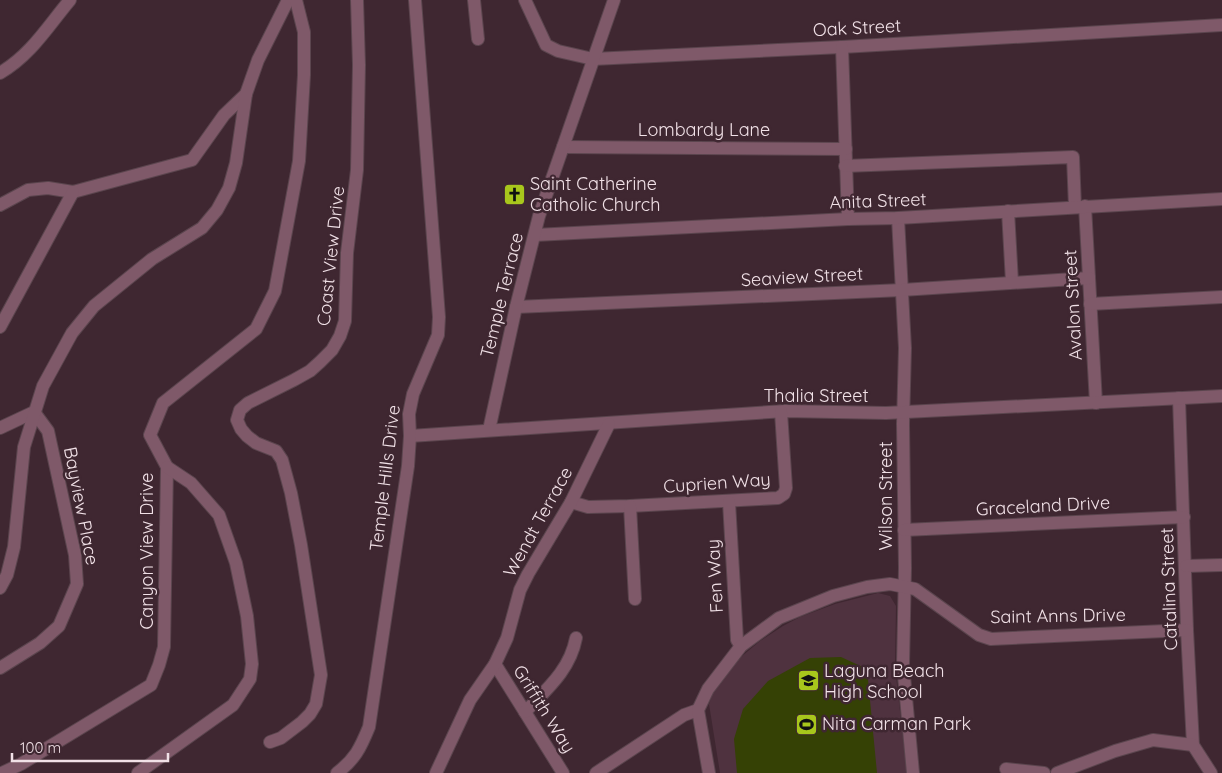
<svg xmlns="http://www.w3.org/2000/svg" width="1222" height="773" font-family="Quicksand,sans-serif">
<rect width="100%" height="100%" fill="#3f2731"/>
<polygon fill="#4f323f" points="878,593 890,596 896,606 895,667 907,773 720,773 709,704 713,693 735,662 760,641 783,626 800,617 835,604"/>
<polygon fill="#354105" points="841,657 867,669 877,773 737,773 734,739 743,709 768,681 810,658"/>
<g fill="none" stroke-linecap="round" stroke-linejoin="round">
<defs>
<g id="minor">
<polyline points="474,0 478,39"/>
<polyline points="525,0 546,45 558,51 593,59 842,47 1222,25"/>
<polyline points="842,47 848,219"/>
<path d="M0,73C31,55 48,26 70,0"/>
<polyline points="563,147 846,149"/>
<polyline points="845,166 1073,157 1075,207"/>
<polyline points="0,205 28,190 48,188 73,192 192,160 224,115 246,94"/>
<polyline points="1085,206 1096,403"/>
<polyline points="1008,211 1012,282"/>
<polyline points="898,218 905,348 903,424 905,568 903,665 913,773"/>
<polyline points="535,235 848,219 898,218 1222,199"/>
<polyline points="1090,304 1222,297"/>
<polyline points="516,307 902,290 1089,278"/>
<polyline points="0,327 73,192"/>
<polyline points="1179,398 1187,630 1193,745 1211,773"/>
<polyline points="0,428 34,412 48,431 75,555 77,584 59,626 40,643 0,668"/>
<polyline points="489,430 516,307 539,216 614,0"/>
<polyline points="410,436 785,411 886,413 1222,396"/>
<polyline points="571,502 588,507 630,506 778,498 784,494 786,488 781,412"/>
<polyline points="729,502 737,640 741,646"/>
<polyline points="630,506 635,599"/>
<polyline points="904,530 1184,517"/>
<polyline points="1186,566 1222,565"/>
<polyline points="0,588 7,575 14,547 24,447 43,386 72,333 94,306 152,259 202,228 217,210 229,188 236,163 246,94 258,60 288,0"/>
<polyline points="495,664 563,773"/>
<path d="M525,712C547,689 570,670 576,638"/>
<polyline points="270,742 281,738 302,722 310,714 316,704 321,675 301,545 291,493 282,460 276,451 256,443 247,436 241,429 237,420 240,410 248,403 294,380 310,371 320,362 332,350 340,336 345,321 347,253 357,170 359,65 357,0"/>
<polyline points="1006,769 1044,773"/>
<polyline points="2,773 21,764 151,685 159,665 164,647 167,467 150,435 163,403 256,329 275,291 299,161 304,75 304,32 296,0"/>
<polyline points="138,773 233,705 250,679 252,664 247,616 236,563 219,515 191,483 167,467"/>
<path d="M337,773C355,759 360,749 369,727L408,466L410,436L409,414L413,394L438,335L439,317L415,0"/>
<polyline points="436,773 470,700 495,664 507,638 520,590 528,574 571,502 609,424"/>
<polyline points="596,773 684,715 698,710"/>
<polyline points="709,773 698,710 708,689 741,646 779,618 833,596 867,587 890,584 915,589 979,635 991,639 1187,630"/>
<polyline points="1057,773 1115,751 1153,740 1193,745"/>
</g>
</defs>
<use href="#minor" stroke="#5b454e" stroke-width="14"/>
<use href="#minor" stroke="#7f5969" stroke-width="12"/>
</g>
<defs>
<symbol id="church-square" viewBox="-11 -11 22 22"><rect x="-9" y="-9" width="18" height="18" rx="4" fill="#a8c71c" stroke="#3f2731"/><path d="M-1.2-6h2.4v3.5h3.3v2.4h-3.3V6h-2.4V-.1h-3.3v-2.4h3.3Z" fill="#111"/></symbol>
<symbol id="school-square" viewBox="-11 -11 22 22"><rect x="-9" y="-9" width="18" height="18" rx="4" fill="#a8c71c" stroke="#3f2731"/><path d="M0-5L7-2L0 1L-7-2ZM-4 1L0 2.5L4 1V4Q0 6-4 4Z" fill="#111"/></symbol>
<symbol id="stadium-square" viewBox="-11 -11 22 22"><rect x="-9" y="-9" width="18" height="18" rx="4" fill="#a8c71c" stroke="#3f2731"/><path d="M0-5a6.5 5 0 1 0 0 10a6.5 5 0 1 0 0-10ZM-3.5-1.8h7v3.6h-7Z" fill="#111"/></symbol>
</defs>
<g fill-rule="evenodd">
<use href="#church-square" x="502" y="182" width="25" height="25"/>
<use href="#school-square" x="796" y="668" width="25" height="25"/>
<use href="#stadium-square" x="794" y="712" width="25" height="25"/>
</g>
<g text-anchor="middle" stroke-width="5" stroke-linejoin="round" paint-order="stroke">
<g font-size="18" fill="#f1e1e7" stroke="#3f2731">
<text transform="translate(857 28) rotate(-3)" y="6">Oak Street</text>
<text x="704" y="136">Lombardy Lane</text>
<text transform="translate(878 201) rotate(-2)" y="6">Anita Street</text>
<text transform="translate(331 256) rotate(-84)" y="6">Coast View Drive</text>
<text transform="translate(802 277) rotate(-3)" y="6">Seaview Street</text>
<text transform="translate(502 295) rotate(-76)" y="6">Temple Terrace</text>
<text transform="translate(1073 305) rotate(-93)" y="6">Avalon Street</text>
<text x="816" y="402">Thalia Street</text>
<text transform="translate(385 478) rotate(-83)" y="6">Temple Hills Drive</text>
<text transform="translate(717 483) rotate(-4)" y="6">Cuprien Way</text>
<text transform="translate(886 496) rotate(-90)" y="6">Wilson Street</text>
<text transform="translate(81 506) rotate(79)" y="6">Bayview Place</text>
<text transform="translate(1043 506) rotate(-3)" y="6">Graceland Drive</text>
<text transform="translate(538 522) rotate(-61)" y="6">Wendt Terrace</text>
<text transform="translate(147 551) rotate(-90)" y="6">Canyon View Drive</text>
<text transform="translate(715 576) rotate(-93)" y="6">Fen Way</text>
<text transform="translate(1169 589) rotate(-92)" y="6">Catalina Street</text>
<text transform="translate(1058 616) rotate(-1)" y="6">Saint Anns Drive</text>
<text transform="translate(544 709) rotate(58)" y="6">Griffith Way</text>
</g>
<g font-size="18" fill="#f1e1e7" stroke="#3f2731" text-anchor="start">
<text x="530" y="190">Saint Catherine<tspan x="530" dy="21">Catholic Church</tspan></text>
<text x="824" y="677">Laguna Beach<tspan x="824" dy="21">High School</tspan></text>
<text x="822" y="730">Nita Carman Park</text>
</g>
</g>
<path d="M12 753v8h156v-8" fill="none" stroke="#f1e1e7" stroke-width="2.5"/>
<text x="20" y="753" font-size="15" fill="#f1e1e7" stroke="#3f2731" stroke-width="4" paint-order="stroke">100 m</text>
</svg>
